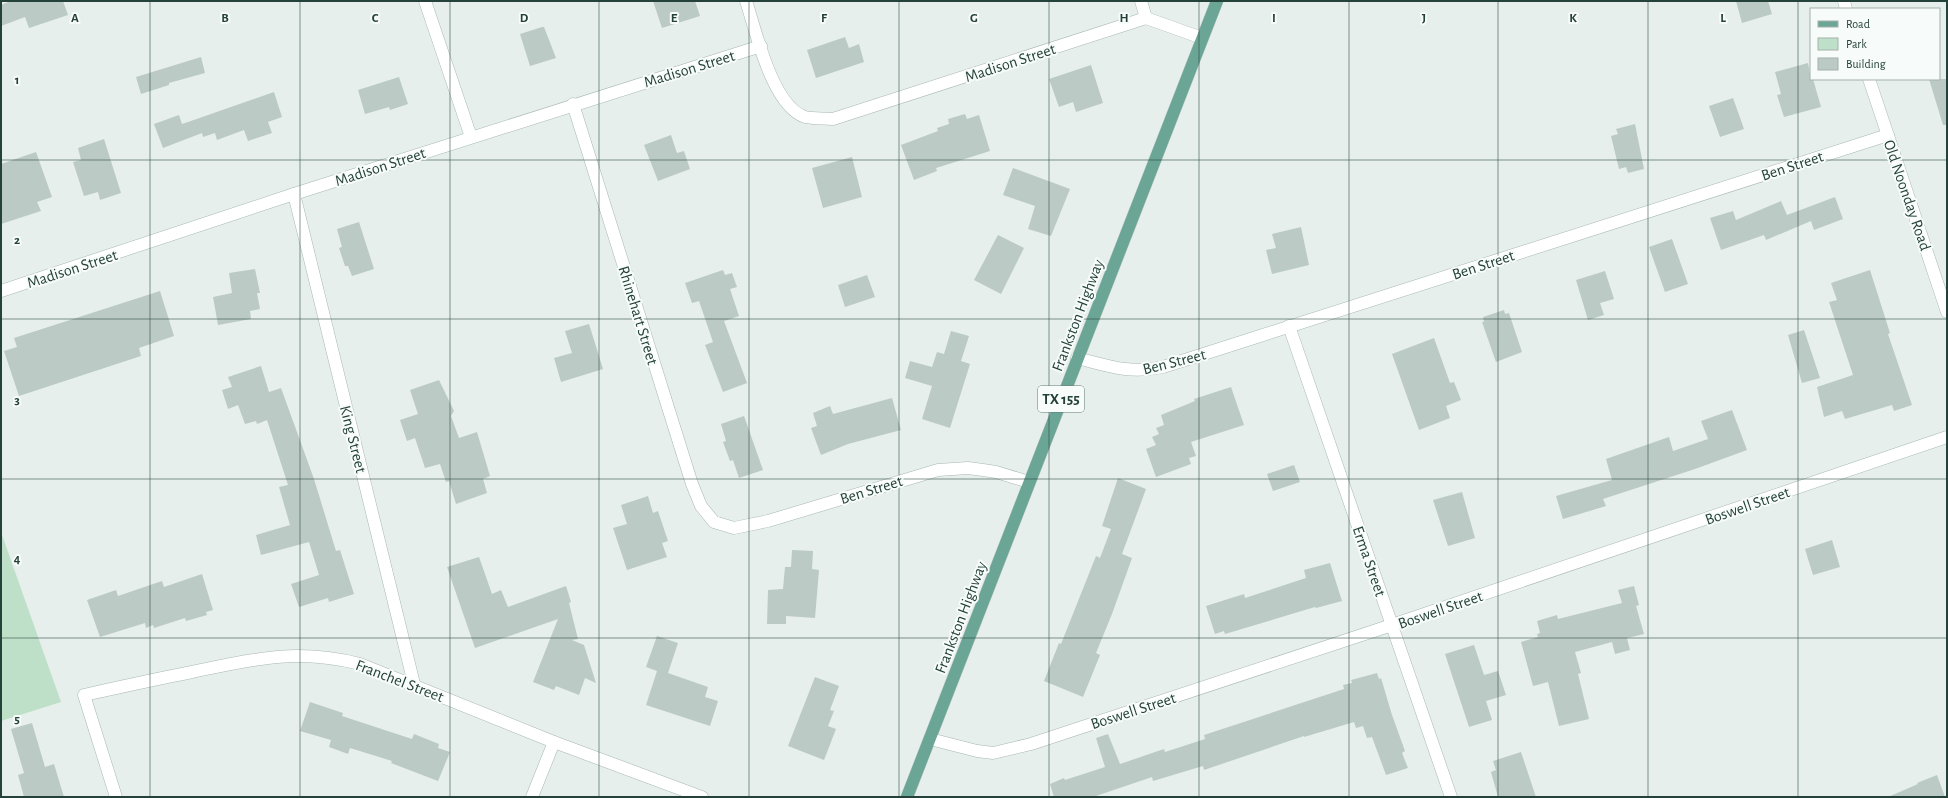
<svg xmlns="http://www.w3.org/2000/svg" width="1948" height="798" font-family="'Alegreya Sans',sans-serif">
<rect width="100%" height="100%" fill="#e6efeb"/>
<polygon fill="#bfe0c8" points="1,532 61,702 1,721"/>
<g fill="#bbcac4">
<polygon points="11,1 63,1 68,15 29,28 25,17 1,26 1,5"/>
<polygon points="653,1 695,1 700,16 662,28"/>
<polygon points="1736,1 1768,1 1772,14 1742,23"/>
<polygon points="542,27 544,27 556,58 530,66 520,34"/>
<polygon points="845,37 849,48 859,44 864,62 816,78 807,50"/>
<polygon points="201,57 205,73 169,83 169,85 141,94 136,77"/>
<polygon points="1808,63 1811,79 1813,79 1821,107 1784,117 1777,95 1781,94 1775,72"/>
<polygon points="1091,65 1103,103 1076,112 1073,102 1059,107 1049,79"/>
<polygon points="399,77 408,104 390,110 389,107 365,114 358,90"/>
<polygon points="1929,79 1947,79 1947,125 1943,125"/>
<polygon points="274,92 282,117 268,122 272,133 248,141 244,130 217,140 215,133 203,137 202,133 163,148 154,124 179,115 182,124 188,122"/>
<polygon points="1733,98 1744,129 1720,137 1709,106"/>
<polygon points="965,114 967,119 979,115 990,151 936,168 937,171 914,180 901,145 938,131 937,128 949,124 948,119"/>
<polygon points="1635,124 1644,169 1628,173 1626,167 1619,169 1611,136 1618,134 1616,129"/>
<polygon points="671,135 677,153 684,151 690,169 658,181 644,145"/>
<polygon points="104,139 121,193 100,200 98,192 84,196 73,162 81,160 78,148"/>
<polygon points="36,152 52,197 37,202 41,211 1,224 1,164"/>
<polygon points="852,157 862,197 823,208 812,168"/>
<polygon points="1013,168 1070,189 1051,236 1028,229 1035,206 1003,195"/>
<polygon points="1835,197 1843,219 1814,230 1811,221 1766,240 1764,235 1721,250 1710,218 1733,211 1736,220 1781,201 1787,215"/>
<polygon points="359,222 374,269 352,276 348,266 345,266 339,248 342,247 337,229"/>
<polygon points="1301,227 1309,265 1272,274 1266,250 1276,248 1272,234"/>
<polygon points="998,235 1024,248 1001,294 974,280"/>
<polygon points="1672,239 1688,284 1665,292 1649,247"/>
<polygon points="255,269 260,293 257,293 260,309 250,311 251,319 218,325 213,297 232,293 229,273"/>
<polygon points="723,270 725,275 732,273 737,287 730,289 739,316 724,321 747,383 723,392 705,345 713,342 699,301 692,303 685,283"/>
<polygon points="1870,270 1890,333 1888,334 1912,405 1894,411 1892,405 1845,419 1842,411 1824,417 1817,387 1853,375 1829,302 1837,300 1831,283"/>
<polygon points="1605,271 1614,299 1600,303 1604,315 1588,320 1576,280"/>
<polygon points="867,275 875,297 845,307 838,285"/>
<polygon points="160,291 174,336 139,348 141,356 19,396 4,351 17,347 14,338"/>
<polygon points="1504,310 1505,314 1509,313 1522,352 1496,362 1482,322 1484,322 1483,317"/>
<polygon points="589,324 603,369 561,382 554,358 572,353 565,331"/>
<polygon points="1804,330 1820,378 1802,383 1788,335"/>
<polygon points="951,331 969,336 961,361 970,364 950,428 922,419 932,386 905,378 910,361 932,367 937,352 944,354"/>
<polygon points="1434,338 1450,383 1454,382 1461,400 1446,406 1450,418 1419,430 1392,354"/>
<polygon points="261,366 269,392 281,388 314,479 336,551 340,550 354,594 329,602 328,598 299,607 291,584 319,575 309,542 261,555 256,535 290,525 279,487 288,485 267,420 257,424 256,421 245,424 238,405 228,409 222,390 232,387 228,377"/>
<polygon points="439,380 454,411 451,416 459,438 477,432 490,476 483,479 487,493 456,504 449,481 446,482 440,464 425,468 415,438 407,441 400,420 418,414 410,390"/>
<polygon points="1231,387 1244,425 1191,442 1196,456 1189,458 1191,464 1156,477 1146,449 1156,445 1152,437 1159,434 1156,428 1164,425 1161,415 1195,401 1194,399"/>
<polygon points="892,398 901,430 848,444 821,455 811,428 817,426 813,413 830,406 833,414"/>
<polygon points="1732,410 1747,450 1695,469 1603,499 1606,506 1563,519 1556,496 1612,480 1606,459 1669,437 1673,451 1708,439 1701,421"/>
<polygon points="744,416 763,470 739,478 733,460 730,461 723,442 726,441 721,424"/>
<polygon points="1294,465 1300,482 1273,491 1267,474"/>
<polygon points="1118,478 1146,489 1122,554 1132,558 1112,614 1096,653 1100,655 1083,697 1044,681 1059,643 1061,644 1096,556 1100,558 1111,529 1102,526"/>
<polygon points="1462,492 1475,538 1448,546 1433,500"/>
<polygon points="648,496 653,513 658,511 668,541 662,543 667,557 627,570 613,528 627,524 621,505"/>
<polygon points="1832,540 1840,567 1813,575 1805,549"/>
<polygon points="792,550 813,551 812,569 819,570 815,618 786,616 786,624 767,624 768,590 783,589 785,567 791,567"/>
<polygon points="479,557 492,594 501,590 508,607 566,586 571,602 569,603 578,639 572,640 584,645 596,683 585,678 579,695 556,686 554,690 533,682 558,619 475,648 447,567"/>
<polygon points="1330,563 1342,601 1316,608 1315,607 1225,634 1224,631 1215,634 1206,606 1244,594 1245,598 1306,578 1304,570"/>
<polygon points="202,574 213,610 206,612 207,615 186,621 185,618 154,628 153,625 146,628 145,623 100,637 87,600 116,590 118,596 162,581 164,587"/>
<polygon points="1634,586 1639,605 1636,606 1644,634 1627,638 1630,650 1615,654 1612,642 1575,652 1581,673 1578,674 1589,719 1559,726 1548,682 1533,686 1521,642 1538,637 1537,634 1540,633 1537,621 1557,615 1558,619 1622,603 1618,590"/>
<polygon points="657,636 678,643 668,673 708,687 705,697 718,701 710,726 646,705 657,671 646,667"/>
<polygon points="1474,645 1484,675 1498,671 1506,695 1486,701 1492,720 1469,727 1445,654"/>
<polygon points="1377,673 1379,679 1381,678 1392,715 1405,751 1402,753 1408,768 1386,775 1372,737 1367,738 1363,726 1356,728 1354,722 1304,737 1304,736 1204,770 1203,766 1153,781 1152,777 1093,797 1054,797 1050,784 1064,778 1065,780 1105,767 1096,738 1108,734 1120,764 1164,749 1165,752 1205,739 1204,735 1344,689 1343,685 1352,683 1351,680"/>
<polygon points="815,677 839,686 830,710 834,711 828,726 836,729 824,760 788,746"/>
<polygon points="310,702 343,713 342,716 412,739 414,734 439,744 438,748 450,752 438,781 391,763 392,761 350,748 348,754 329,747 331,740 300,731"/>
<polygon points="32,723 45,767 54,764 64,797 24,797 18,775 24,773 11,729"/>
<polygon points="1521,752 1536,797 1498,797 1491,772 1496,770 1493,761"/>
<polygon points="1937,775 1945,797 1888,797 1918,784 1917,783"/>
</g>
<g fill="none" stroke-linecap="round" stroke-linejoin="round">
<defs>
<g id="minor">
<polyline points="425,1 471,137"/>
<path d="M746,1C756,31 772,106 805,117C813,119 824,118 833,119L1146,18"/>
<polyline points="1141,1 1146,18"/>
<polyline points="1844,1 1846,9"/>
<polyline points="1146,18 1202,38"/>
<polyline points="1869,79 1947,312"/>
<polyline points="573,104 692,484 701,506 714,522 734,528 768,521 938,470 968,468 983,470 996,472 1029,482"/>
<polyline points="294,194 414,684"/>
<polyline points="1,291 294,194 761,46"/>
<polyline points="1289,326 1451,797"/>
<path d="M1077,358C1109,366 1129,374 1163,367L1888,135"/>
<polyline points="930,739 977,751 993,753 1031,744 1392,625 1947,437"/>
<path d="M116,797L84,695C120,687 156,679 192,672C254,659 296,648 360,664L554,742L702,797"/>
<polyline points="532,797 554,742"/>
</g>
<polyline id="major" points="907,797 1217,1"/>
</defs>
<use href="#minor" stroke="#a8b8b2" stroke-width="13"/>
<use href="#major" stroke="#c2cac8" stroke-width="13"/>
<use href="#minor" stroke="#fff" stroke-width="12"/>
<use href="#major" stroke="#6aa596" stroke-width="12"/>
</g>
<path fill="none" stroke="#24423a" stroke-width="1" stroke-opacity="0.55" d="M150,1V797M300,1V797M450,1V797M599,1V797M749,1V797M899,1V797M1049,1V797M1199,1V797M1349,1V797M1498,1V797M1648,1V797M1798,1V797M1,160H1947M1,319H1947M1,479H1947M1,638H1947"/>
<g text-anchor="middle" stroke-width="4" stroke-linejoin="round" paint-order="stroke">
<rect fill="#f7fbf9" stroke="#637a73" stroke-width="1" x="1038" y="386" width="46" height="26" rx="3"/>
<g font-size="15" font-weight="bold" fill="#24423a">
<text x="1061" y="404">TX 155</text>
</g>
<g font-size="16" fill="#24423a" stroke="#f7fbf9">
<text transform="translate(1010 62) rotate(-18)" y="6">Madison Street</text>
<text transform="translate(689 68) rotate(-17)" y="6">Madison Street</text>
<text transform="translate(1792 165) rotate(-18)" y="6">Ben Street</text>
<text transform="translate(380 166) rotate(-18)" y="6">Madison Street</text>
<text transform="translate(1908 195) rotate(71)" y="6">Old Noonday Road</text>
<text transform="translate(1483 264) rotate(-18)" y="6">Ben Street</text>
<text transform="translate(72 268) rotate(-18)" y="6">Madison Street</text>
<text transform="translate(639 315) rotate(73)" y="6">Rhinehart Street</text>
<text transform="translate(1077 315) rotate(-69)" y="6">Frankston Highway</text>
<text transform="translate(1174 361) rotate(-14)" y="6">Ben Street</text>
<text transform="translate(354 439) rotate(76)" y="6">King Street</text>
<text transform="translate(871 489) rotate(-17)" y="6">Ben Street</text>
<text transform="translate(1747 505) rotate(-19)" y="6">Boswell Street</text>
<text transform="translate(1370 561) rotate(71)" y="6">Erma Street</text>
<text transform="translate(1440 609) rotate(-19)" y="6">Boswell Street</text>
<text transform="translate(960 617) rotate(-69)" y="6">Frankston Highway</text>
<text transform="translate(400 680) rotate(21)" y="6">Franchel Street</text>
<text transform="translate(1133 710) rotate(-18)" y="6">Boswell Street</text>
</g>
</g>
<g font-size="13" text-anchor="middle" font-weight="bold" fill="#24423a" stroke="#f7fbf9" stroke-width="4" stroke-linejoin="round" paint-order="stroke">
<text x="75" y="22">A</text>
<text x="225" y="22">B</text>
<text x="375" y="22">C</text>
<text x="524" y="22">D</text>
<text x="674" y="22">E</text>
<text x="824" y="22">F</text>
<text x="974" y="22">G</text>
<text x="1124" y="22">H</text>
<text x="1274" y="22">I</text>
<text x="1424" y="22">J</text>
<text x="1573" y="22">K</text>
<text x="1723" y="22">L</text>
<text x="17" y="84">1</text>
<text x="17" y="244">2</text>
<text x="17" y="404">3</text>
<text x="17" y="563">4</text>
<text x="17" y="723">5</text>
</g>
<rect width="1948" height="798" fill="none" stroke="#24423a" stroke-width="4"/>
<rect x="1810" y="8" width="130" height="72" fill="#f7fbf9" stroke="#a3b1ad"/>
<rect x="1818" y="21" width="20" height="6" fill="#6aa596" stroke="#a3b1ad"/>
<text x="1846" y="28" font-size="12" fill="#24423a">Road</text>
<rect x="1818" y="38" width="20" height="12" fill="#bfe0c8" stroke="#a3b1ad"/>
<text x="1846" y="48" font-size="12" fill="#24423a">Park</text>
<rect x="1818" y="58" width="20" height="12" fill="#bbcac4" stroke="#a3b1ad"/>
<text x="1846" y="68" font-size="12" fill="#24423a">Building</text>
</svg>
